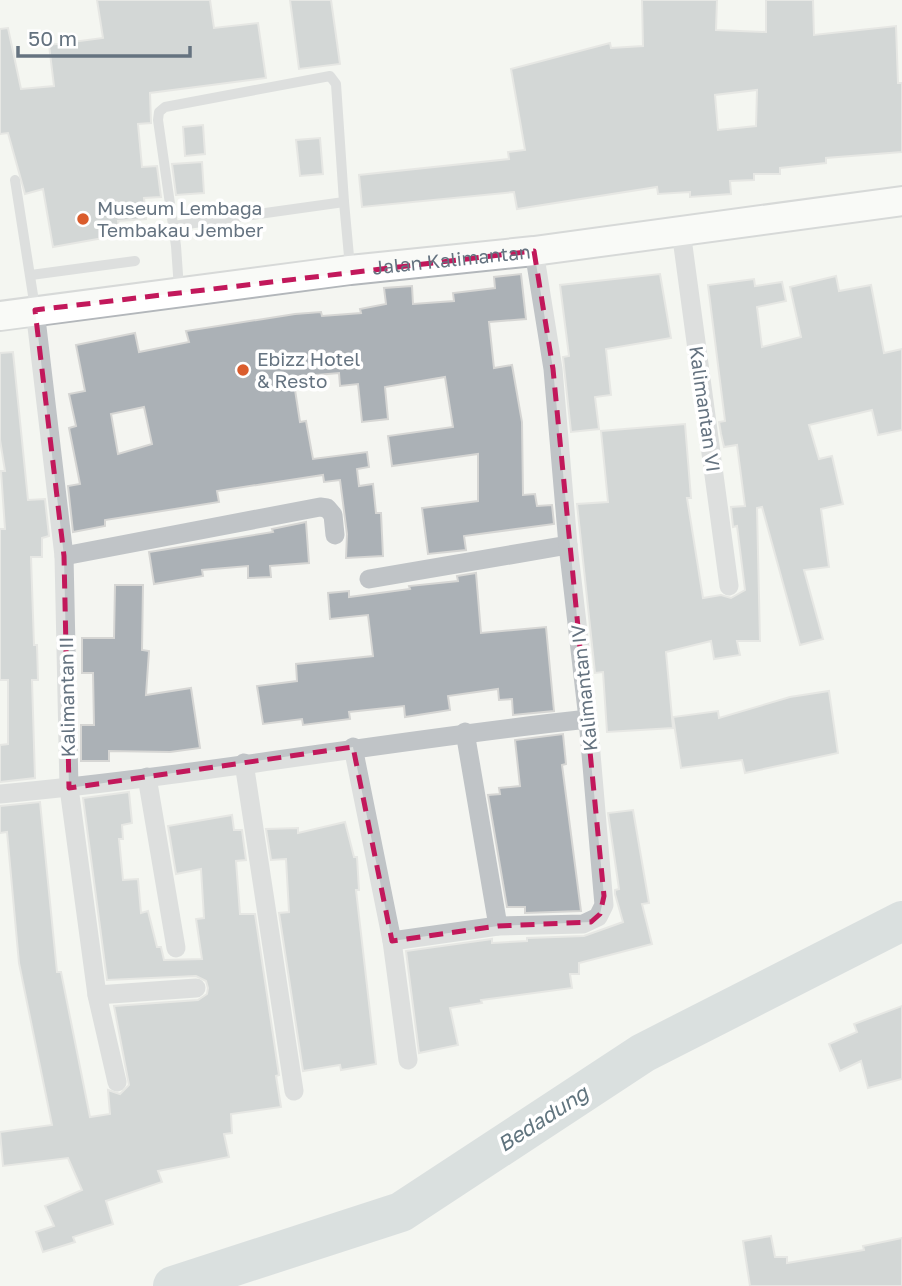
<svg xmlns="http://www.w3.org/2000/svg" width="902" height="1286" font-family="'Golos Text',sans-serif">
<rect width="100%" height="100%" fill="#f4f5f1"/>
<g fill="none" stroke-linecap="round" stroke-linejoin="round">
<polyline stroke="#bbc5cb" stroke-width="40" points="173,1286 401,1212 643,1053 902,921"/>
</g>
<g fill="#abb1b6" stroke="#d6d6d4" stroke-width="2" fill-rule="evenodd">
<polygon points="97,0 210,0 214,28 258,23 266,78 150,93 151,123 138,124 142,167 157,166 161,197 144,198 146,219 118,221 120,235 53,247 43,189 25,194 8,133 0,134 0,29 8,28 21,89 54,86 49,45 103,38"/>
<polygon points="290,0 331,0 340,64 299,69"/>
<path d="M642,0H717L716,30L766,32V0H813L814,35L896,26L898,83H902V152L826,158V163L780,168V174H754V180L730,181L731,194L690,197V192L658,194L657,187L517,209L514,192L362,207L359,175L509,159L508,152L525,150L511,69L610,43L611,48L643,46ZM757,90L756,126L718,130L715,95Z"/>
<polygon points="203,125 205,154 185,156 183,127"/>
<polygon points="320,138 323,174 300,176 296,140"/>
<polygon points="202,162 204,193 176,195 172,164"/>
<path d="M521,274L526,319L489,322L494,368L512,365L522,422L523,495L535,494L537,506L552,505L554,524L464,536L466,550L428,554L422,508L478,501V454L392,466L388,436L453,427L445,377L385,387L388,419L362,422L358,384L340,386L339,373L293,377L300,422L306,421L313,459L367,452L369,467L357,469L359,486L373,484L376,513H381L383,556L346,558L347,534L340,480L324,482L323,475L217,491L219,502L105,520V526L73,532L68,486L80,484L69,428L76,426L69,394L85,391L76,345L135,333L139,352L189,342L186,331L295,314L321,312L322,316L361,313L360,309L386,304L384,288L412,286L413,304L454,301L453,293L495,288L494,277ZM144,407L152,444L118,454L111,414Z"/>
<polygon points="660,274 671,338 606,349 611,395 595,397 599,429 571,432 563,357 569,356 560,285"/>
<polygon points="836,276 839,291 871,285 884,353 902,349 902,430 878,435 872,410 809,425 819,459 832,456 843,504 821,509 829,567 804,570 823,639 800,645 762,507 757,508 760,641 737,641 740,655 714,659 711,641 666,652 673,728 607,732 603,672 595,673 577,504 608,502 601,431 685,424 691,498 687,498 703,598 721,595 731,598 745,590 737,526 733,527 731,507 745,506 737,445 724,447 721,434 719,422 725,421 708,285 754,279 755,286 782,282 786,301 757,307 762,347 801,337 790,287"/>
<polygon points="13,352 28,500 45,499 49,536 42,538 42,557 31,557 34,645 37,645 38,680 32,680 35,778 0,782 0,745 8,744 8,680 0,680 0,529 5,529 1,471 5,471 0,440 0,353"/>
<polygon points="306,522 309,563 270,566 271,577 248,578 248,566 202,570 203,576 154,584 149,552 273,532 272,529"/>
<polygon points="476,573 481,633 546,627 554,711 513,715 512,699 499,700 498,689 448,696 450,710 405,717 404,706 349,712 350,719 303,725 302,719 263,724 257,686 297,681 296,664 373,656 368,615 330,619 328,593 349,591 349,597 410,589 409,586 458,581 457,576"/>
<polygon points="115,585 143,585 142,650 149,651 146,695 191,688 200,748 170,752 109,751 109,761 81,761 81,725 94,725 93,673 82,673 82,638 114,638"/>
<polygon points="829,691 838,753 745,773 742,760 681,768 673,717 718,711 719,718 790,697"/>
<polygon points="563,734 566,764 562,765 581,911 525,913 525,907 507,907 488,795 500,794 499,788 520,786 515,740"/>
<polygon points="129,792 132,823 122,825 123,839 119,839 123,880 138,879 141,913 148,911 157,947 161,947 164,960 202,959 196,919 204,918 201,869 176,874 168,826 232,815 234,830 242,830 246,860 236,861 240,914 255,914 279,1075 276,1076 281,1107 231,1114 232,1133 224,1134 229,1157 158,1171 162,1182 106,1201 113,1224 73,1237 75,1242 43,1252 36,1232 54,1226 45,1206 82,1190 68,1158 3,1166 0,1132 52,1125 19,963 7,832 0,833 0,806 40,802 57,972 61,972 90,1117 110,1114 108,1090 120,1094 129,1085 114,1006 198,1000 207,994 208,988 206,981 196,976 107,980 83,798"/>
<polygon points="633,810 649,903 642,904 652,944 579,963 579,974 570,974 572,988 481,1000 482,1003 450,1008 458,1045 419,1053 406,951 492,939 492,943 527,941 527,938 584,936 623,922 615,894 615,890 619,889 608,813"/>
<polygon points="345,822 354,857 357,857 359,890 356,890 376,1064 341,1070 340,1065 303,1071 279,913 289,912 286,859 271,860 266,829 298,828 298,833"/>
<polygon points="902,1006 902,1079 868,1088 861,1061 840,1071 829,1044 857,1032 854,1024"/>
<polygon points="771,1236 775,1257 787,1257 787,1263 864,1250 863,1246 902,1238 902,1286 750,1286 743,1241"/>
</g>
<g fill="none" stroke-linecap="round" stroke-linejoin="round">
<defs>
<g id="secondary">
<path id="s1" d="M0,316L350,270L534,251L902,201"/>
</g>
</defs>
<use href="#secondary" stroke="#b3b7bb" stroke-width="32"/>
<g stroke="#c0c4c7" stroke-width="10">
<polyline points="15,180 35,308"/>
<polyline points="173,226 344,202 350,267"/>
<polyline points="31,275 135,261"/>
<polyline points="179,289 176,246 158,120 159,112 165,107 330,76 336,84 344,202"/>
</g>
<g stroke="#c0c4c7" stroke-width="19">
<polyline points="681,231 729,586"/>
<polyline points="35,310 64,556 69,788 97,995 117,1082"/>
<polyline points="64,556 320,507 327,508 333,515 335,535"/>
<polyline points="369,579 568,545"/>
<polyline points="465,732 498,926"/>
<polyline points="353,747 392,941 408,1060"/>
<polyline points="244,763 294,1091"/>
<polyline points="147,777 176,948"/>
<path d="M0,794C197,776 392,740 588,719"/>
<polyline points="392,941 498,926 583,924 598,917 604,905 588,719 568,545 553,369 534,251"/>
<polyline points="97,995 196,988"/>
</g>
<use href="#secondary" stroke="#fff" stroke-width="28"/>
</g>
<path d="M0 0H902V1286H0ZM534,251L553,369L604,896L600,914L591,922L498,926L392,941L353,747L69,788L64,556L35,310Z" fill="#f4f5f1" fill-opacity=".55" fill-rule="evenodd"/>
<path fill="none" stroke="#c2185b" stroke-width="5" stroke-dasharray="14 9" stroke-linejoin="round" d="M534,251L553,369L604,896L600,914L591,922L498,926L392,941L353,747L69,788L64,556L35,310Z"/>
<g fill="#da5c2c" stroke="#fff" stroke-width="2.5">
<circle cx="83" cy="219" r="7"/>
<circle cx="243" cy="370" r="7"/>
</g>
<g text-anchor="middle" stroke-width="7" stroke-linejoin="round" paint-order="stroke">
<g font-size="19" fill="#657380" stroke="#fff" text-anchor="start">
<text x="97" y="215">Museum Lembaga<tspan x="97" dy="22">Tembakau Jember</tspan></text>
<text x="257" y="366">Ebizz Hotel<tspan x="257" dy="22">&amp; Resto</tspan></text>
</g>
<g font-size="19" fill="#657380" stroke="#fff">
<text dy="7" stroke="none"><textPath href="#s1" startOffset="455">Jalan Kalimantan</textPath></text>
<text transform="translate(705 409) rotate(82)" y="7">Kalimantan VI</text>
<text transform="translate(584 688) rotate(-96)" y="7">Kalimantan IV</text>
<text transform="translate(67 697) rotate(-91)" y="7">Kalimantan II</text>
</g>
<g font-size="21" font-style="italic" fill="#60747e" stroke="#fff">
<text transform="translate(543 1119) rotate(-33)" y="7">Bedadung</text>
</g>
</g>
<path d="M18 46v10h172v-10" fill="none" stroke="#657380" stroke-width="3.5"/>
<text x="28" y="46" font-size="21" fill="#657380" stroke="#ffffff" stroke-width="5" paint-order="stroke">50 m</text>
</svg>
